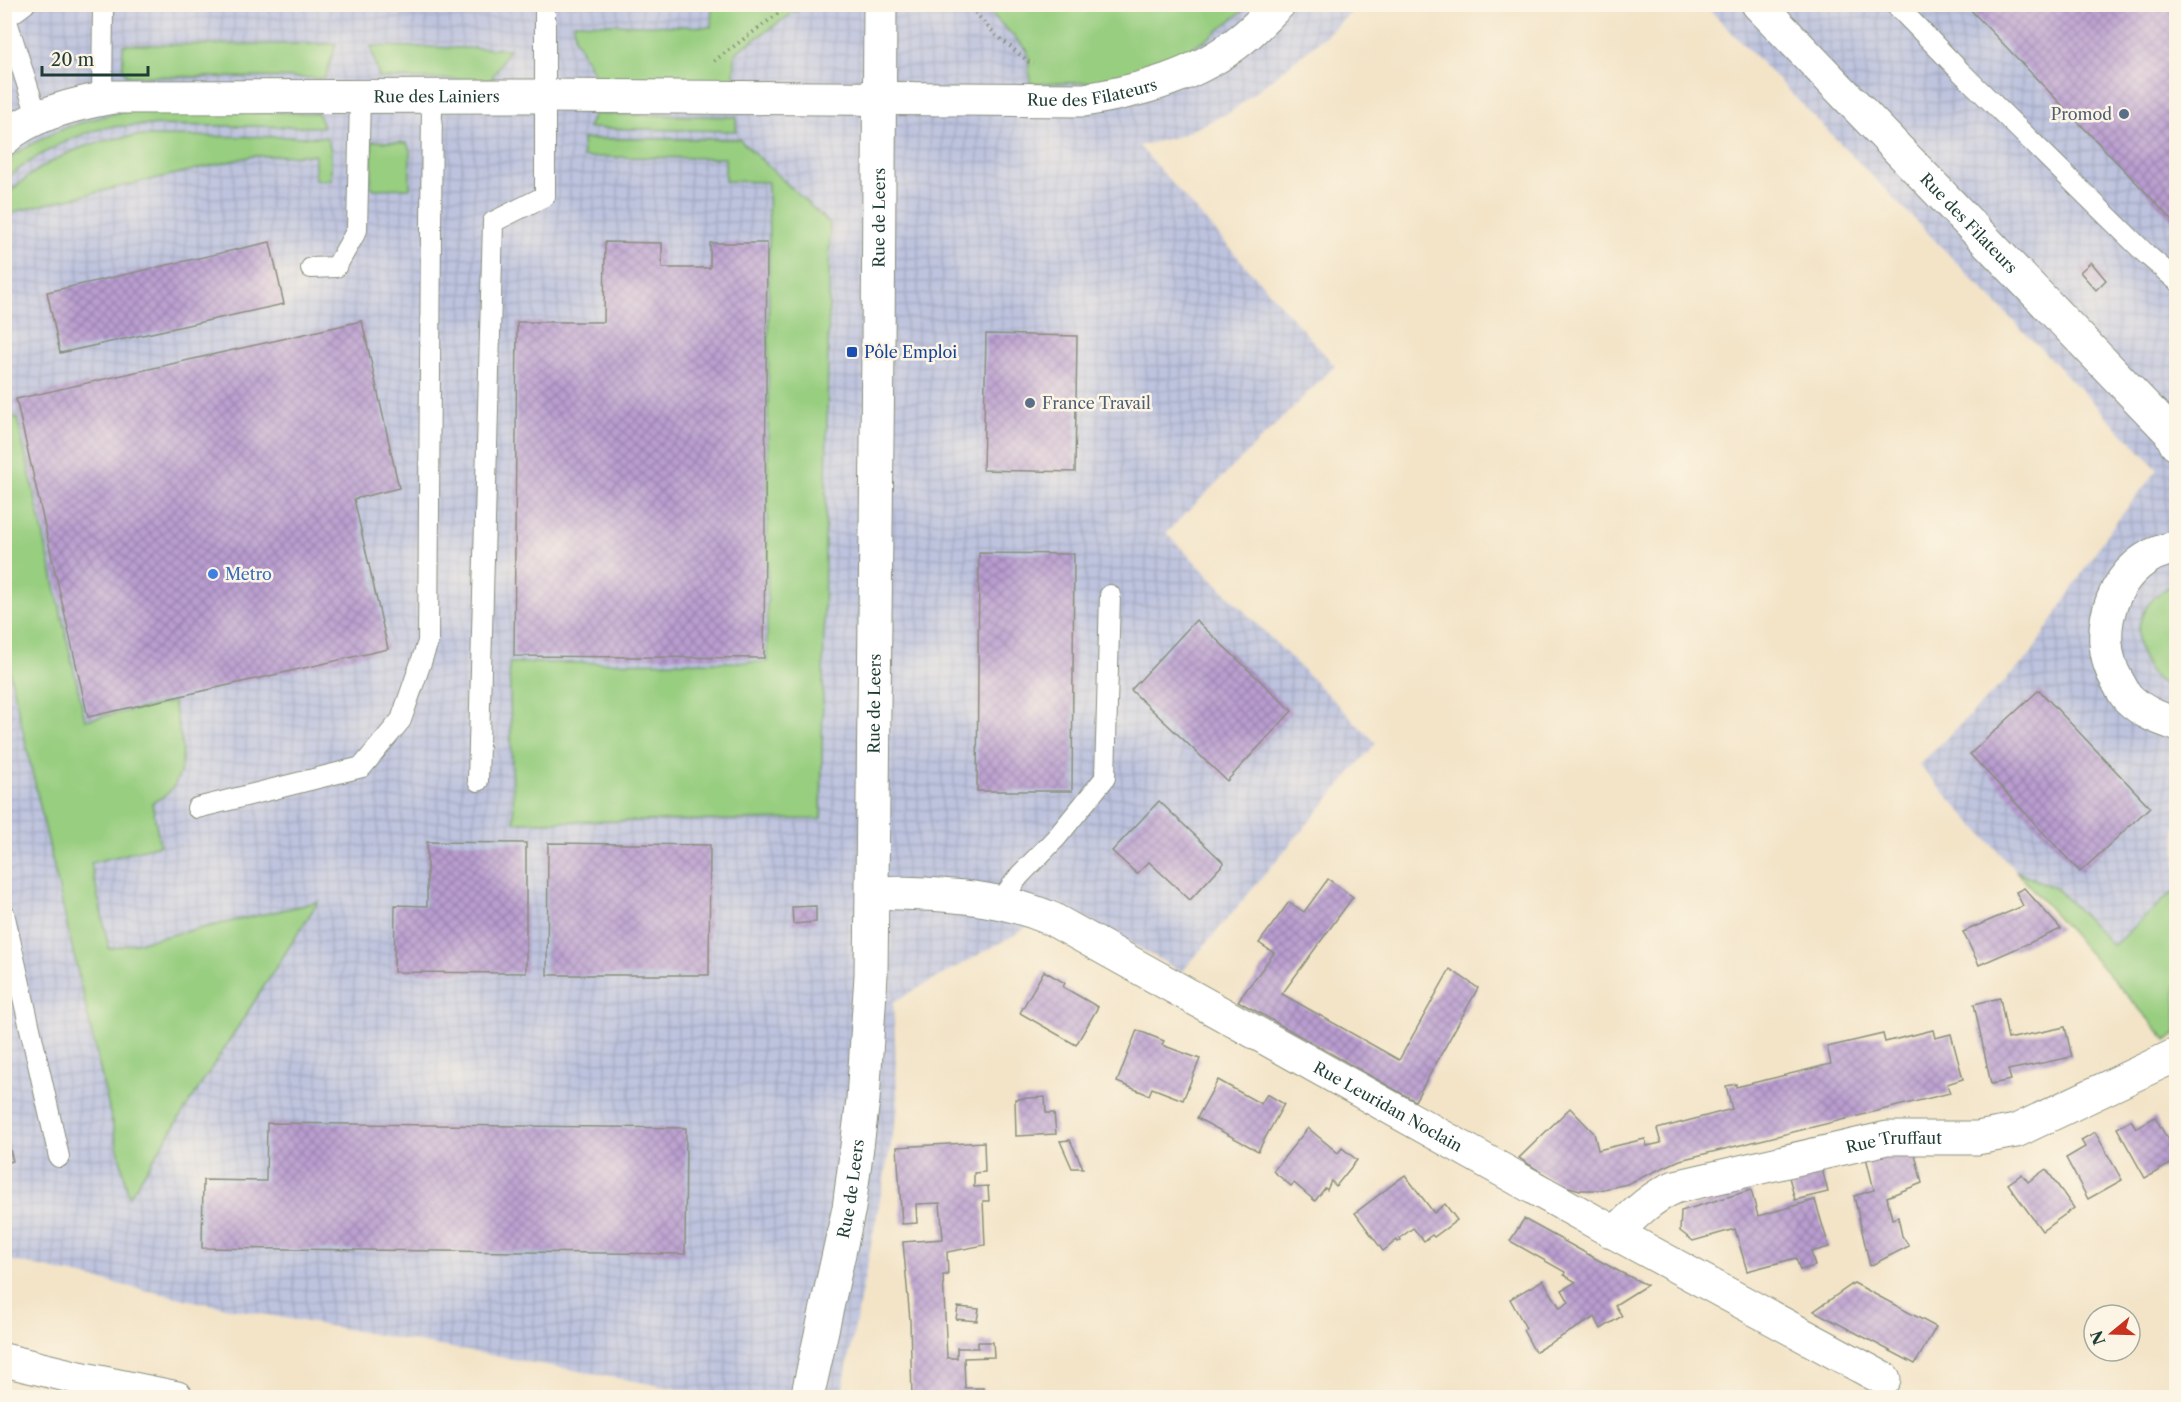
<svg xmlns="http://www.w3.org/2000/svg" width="2181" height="1402" font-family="'Libre Caslon Text',serif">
<defs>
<pattern id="industrial-grid" width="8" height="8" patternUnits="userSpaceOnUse" patternTransform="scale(1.5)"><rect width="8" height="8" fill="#bdc3de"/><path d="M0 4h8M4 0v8" fill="none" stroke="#a2a8bf"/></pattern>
<pattern id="building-cross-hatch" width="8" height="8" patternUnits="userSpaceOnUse" patternTransform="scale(1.5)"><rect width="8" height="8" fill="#b99dd0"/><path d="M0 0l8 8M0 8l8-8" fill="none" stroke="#9681aa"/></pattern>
</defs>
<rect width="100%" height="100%" fill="#fcf5e5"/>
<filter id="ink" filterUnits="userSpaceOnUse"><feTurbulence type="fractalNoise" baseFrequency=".0167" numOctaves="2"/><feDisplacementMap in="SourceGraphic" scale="12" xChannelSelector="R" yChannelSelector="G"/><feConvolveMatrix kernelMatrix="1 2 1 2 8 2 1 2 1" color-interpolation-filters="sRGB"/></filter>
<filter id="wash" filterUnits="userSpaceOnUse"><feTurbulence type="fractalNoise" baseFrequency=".008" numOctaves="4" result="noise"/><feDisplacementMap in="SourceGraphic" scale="24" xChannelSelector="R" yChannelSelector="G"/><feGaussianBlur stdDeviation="1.35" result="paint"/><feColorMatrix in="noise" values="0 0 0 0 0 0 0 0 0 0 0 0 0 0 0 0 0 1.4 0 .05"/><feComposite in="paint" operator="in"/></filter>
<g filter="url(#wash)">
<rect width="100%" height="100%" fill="#f3e4c8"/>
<g fill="url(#industrial-grid)">
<polygon points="5,5 1359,5 1324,37 1232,111 1179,136 1139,146 1335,366 1166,533 1376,743 1182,972 1059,903 1018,933 893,1002 898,1108 841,1397 723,1397 212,1305 5,1259"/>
<polygon points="1705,5 2176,5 2176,889 2113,946 2057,889 2016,871 1919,765 2029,657 2106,535 2158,469"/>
</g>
<g fill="#98ce80" stroke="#5c865a" stroke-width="1.5">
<polygon points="712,5 804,5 735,53 734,83 597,80 575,38 574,23 711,27"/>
<polygon points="983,5 1250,5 1210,37 1164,63 1100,82 1030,84 1028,51"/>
<polygon points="336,44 325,78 128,76 123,70 123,45"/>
<polygon points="371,46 509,49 491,80 379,78"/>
<path d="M133,110L318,113L323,127L139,125C130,126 120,126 111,127C77,132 30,158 5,180V162C44,132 85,119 133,110Z"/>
<polygon points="594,114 736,117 736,131 588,128"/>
<path d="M138,136L326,137L331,150V180H315V155L253,156L16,211L5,221V196C41,162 88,138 138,136Z"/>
<polygon points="582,139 739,139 830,224 821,819 514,822 509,663 767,662 769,243 768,182 725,181 725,158 583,157"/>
<polygon points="372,141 407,143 410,150 410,188 374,189 371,186"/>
<path d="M17,417L85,720L173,702C179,732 193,767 168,793C163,797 157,800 152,803L160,845L91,863L109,949L318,902L129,1197L5,652V420Z"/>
<path d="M2176,584V690C2135,678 2124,618 2160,593C2166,589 2170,585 2176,584Z"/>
<polygon points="2016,871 2057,889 2113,946 2176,889 2176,1035 2167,1040"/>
</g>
<g id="blocks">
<g fill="url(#building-cross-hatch)">
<polygon points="1965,4 2176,4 2176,224"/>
<polygon points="270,242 284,304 60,353 47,292"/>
<polygon points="605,242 662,243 662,268 710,268 710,243 767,243 764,658 514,656 517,322 604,322"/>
<polygon points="2091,262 2106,280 2096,290 2080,272"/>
<polygon points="362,321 399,488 354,499 388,649 88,717 16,399"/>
<polygon points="986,334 1077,336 1075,472 983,470"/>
<polygon points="979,553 1074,554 1072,791 977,791"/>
<polygon points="1196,620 1292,711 1227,781 1131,690"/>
<polygon points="2039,690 2150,807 2080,872 1970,754"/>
<polygon points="1159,801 1224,863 1190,900 1149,862 1137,874 1112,851"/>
<polygon points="427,842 526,843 526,973 394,972 395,905 427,906"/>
<polygon points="548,843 710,845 709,975 547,975"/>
<polygon points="1328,879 1353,897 1282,994 1399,1060 1450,969 1478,988 1415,1101 1238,1001 1274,953 1259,943 1289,902 1304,912"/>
<polygon points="2024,888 2061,929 1979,965 1963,932 2023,906 2016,892"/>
<polygon points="816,906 816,922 793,924 792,907"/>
<polygon points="1044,971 1065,983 1063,987 1098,1007 1076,1045 1020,1013"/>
<polygon points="2000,998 2008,1039 2065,1027 2072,1057 2008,1070 2011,1080 1991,1084 1974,1004"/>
<polygon points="1137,1030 1164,1041 1162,1045 1200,1059 1183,1100 1152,1088 1149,1095 1117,1082"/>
<polygon points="1933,1030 1935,1038 1951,1034 1963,1079 1947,1084 1950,1093 1680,1160 1627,1184 1600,1190 1580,1190 1559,1184 1519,1158 1570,1108 1594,1133 1598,1150 1645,1139 1647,1146 1661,1143 1657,1129 1732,1109 1726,1086 1736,1084 1736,1087 1831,1064 1827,1047 1883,1034 1885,1042"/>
<polygon points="1218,1080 1261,1104 1267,1094 1284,1104 1258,1151 1197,1118"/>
<polygon points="1045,1097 1046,1113 1054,1113 1056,1134 1016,1136 1015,1099"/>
<polygon points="2155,1117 2176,1154 2176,1161 2145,1178 2117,1128 2131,1120 2136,1128"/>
<polygon points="267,1123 686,1128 685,1254 202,1248 203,1180 266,1181"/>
<polygon points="1308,1128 1338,1153 1342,1148 1357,1160 1336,1186 1331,1181 1327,1190 1325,1188 1315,1201 1294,1183 1291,1186 1273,1171"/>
<polygon points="4,1129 13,1161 4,1163"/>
<polygon points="2095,1132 2122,1180 2088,1199 2066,1158 2085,1147 2081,1140"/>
<polygon points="1070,1140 1083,1168 1072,1168 1060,1141"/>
<polygon points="984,1142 985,1172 974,1173 974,1187 988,1186 989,1201 983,1201 985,1245 947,1252 948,1275 943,1275 947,1358 957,1358 957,1348 978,1348 978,1342 993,1342 994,1357 964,1358 965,1388 983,1388 983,1396 912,1398 910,1320 903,1242 943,1239 940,1203 916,1204 917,1223 902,1224 897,1147"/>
<polygon points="1913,1146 1922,1183 1887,1197 1892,1219 1898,1217 1902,1236 1909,1246 1870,1266 1854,1196 1874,1190 1866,1157"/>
<polygon points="1822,1169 1828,1192 1795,1200 1789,1177"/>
<polygon points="2046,1169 2074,1208 2042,1231 2008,1184 2022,1174 2028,1182"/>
<polygon points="1405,1175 1434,1213 1445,1204 1457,1220 1434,1237 1432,1235 1424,1241 1413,1228 1400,1238 1401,1240 1398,1242 1397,1240 1383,1251 1355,1213"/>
<polygon points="1751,1190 1758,1216 1815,1200 1829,1247 1811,1252 1815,1266 1800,1270 1796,1258 1747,1271 1735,1229 1693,1241 1680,1231 1681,1211"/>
<polygon points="1524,1219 1620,1272 1647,1285 1615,1305 1622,1316 1601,1329 1595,1317 1535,1352 1523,1330 1526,1328 1510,1299 1543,1280 1560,1308 1569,1302 1562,1290 1576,1282 1564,1275 1565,1272 1510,1241"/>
<polygon points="1854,1283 1936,1327 1915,1364 1814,1311"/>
<polygon points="958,1307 979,1309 977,1321 956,1319"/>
</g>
</g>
</g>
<g filter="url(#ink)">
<use href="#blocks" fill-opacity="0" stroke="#89907e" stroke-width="1.5"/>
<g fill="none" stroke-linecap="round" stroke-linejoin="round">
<defs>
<g id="lane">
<polyline points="25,4 6,18 38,119"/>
<polyline points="1895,4 1960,71 2146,254 2176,280"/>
<polyline points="102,99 103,4"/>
<polyline points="311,268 336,267 357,230 360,96"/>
<polyline points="478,781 493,222 545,196 545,4"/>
<polyline points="197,808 362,767 401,720 428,642 432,95"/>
<polyline points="1000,901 1020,875 1057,837 1105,778 1110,595"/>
<polyline points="4,913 59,1157"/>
</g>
<g id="street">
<path id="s1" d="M1758,4L2170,432L2176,444"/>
<path id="s2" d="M4,139C30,114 79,103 113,97L544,96L1084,100C1140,91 1197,76 1242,39C1255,29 1266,16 1279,4"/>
<path d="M2176,548C2115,556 2088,633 2118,682C2121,687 2124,694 2128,698C2142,712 2158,718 2176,724"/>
<path id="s3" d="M873,892C936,894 994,894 1052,919L1615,1233L1884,1379"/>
<path id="s4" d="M1615,1233C1634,1215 1651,1197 1675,1187L1887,1138H1977L2016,1131L2176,1055"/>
</g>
<g id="secondary">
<path id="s5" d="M807,1398L849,1208L863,1100L871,975L878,350L880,4"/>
</g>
<polyline id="highway" points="4,1360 79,1378 177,1398"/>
</defs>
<use href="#lane" stroke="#89907e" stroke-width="22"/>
<use href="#street" stroke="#89907e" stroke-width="35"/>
<use href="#secondary" stroke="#89907e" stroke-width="35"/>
<use href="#highway" stroke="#89907e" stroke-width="35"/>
<g stroke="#89907e" stroke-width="4" stroke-dasharray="1.5 4.5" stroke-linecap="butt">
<polyline points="967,4 996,35 1029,62 1034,63"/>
<polyline points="714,61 791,4"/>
<polyline points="50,66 75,61"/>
</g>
<use href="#lane" stroke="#fff" stroke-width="20"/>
<use href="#street" stroke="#fff" stroke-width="33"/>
<use href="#secondary" stroke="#fff" stroke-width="33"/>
<use href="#highway" stroke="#fff" stroke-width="33"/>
</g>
</g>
<g fill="#5c6f8a" stroke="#fcf5e5" stroke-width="2">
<circle cx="2124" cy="114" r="6"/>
<circle cx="1030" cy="403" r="6"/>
</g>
<rect fill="#1a4fb4" stroke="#fcf5e5" stroke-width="2" x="846" y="346" width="12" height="12" rx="3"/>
<circle fill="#3f7fe0" stroke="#fcf5e5" stroke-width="2" cx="213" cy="574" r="6"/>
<g text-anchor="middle" stroke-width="5" stroke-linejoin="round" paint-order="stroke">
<g font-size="16" fill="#1f3d34" stroke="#fcf5e5">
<text dy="6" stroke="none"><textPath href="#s2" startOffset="1098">Rue des Filateurs</textPath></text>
<text dy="6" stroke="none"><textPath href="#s2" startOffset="442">Rue des Lainiers</textPath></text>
<text dy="6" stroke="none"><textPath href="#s5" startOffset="1186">Rue de Leers</textPath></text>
<text dy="6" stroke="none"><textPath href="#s1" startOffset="304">Rue des Filateurs</textPath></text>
<text dy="6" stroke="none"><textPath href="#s5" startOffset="700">Rue de Leers</textPath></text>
<text dy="6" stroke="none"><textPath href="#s3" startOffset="567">Rue Leuridan Noclain</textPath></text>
<text dy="6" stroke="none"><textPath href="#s4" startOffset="300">Rue Truffaut</textPath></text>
<text dy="6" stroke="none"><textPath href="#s5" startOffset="214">Rue de Leers</textPath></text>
</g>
<g font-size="16" fill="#4e5e75" stroke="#fcf5e5" text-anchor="end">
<text x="2112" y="120">Promod</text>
<text x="1042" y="409" text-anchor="start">France Travail</text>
</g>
<g font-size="16" fill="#164399" stroke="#fcf5e5" text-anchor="start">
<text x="864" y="358">Pôle Emploi</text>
</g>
<g font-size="16" fill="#366cbe" stroke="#fcf5e5" text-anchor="start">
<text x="225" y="580">Metro</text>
</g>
</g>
<rect width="2181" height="1402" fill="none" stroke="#fcf5e5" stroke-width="24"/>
<g transform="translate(2112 1333) rotate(251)"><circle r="28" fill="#fcf5e5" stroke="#a4ab9e" stroke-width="1.5"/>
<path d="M0-4.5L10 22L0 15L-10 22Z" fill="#c8321e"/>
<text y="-9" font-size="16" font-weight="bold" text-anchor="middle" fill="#1f3d34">N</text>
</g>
<path d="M42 66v9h106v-9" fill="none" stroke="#1f3d34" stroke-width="3"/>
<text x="51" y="66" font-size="18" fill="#1f3d34" stroke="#fcf5e5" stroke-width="4.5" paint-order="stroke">20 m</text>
</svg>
